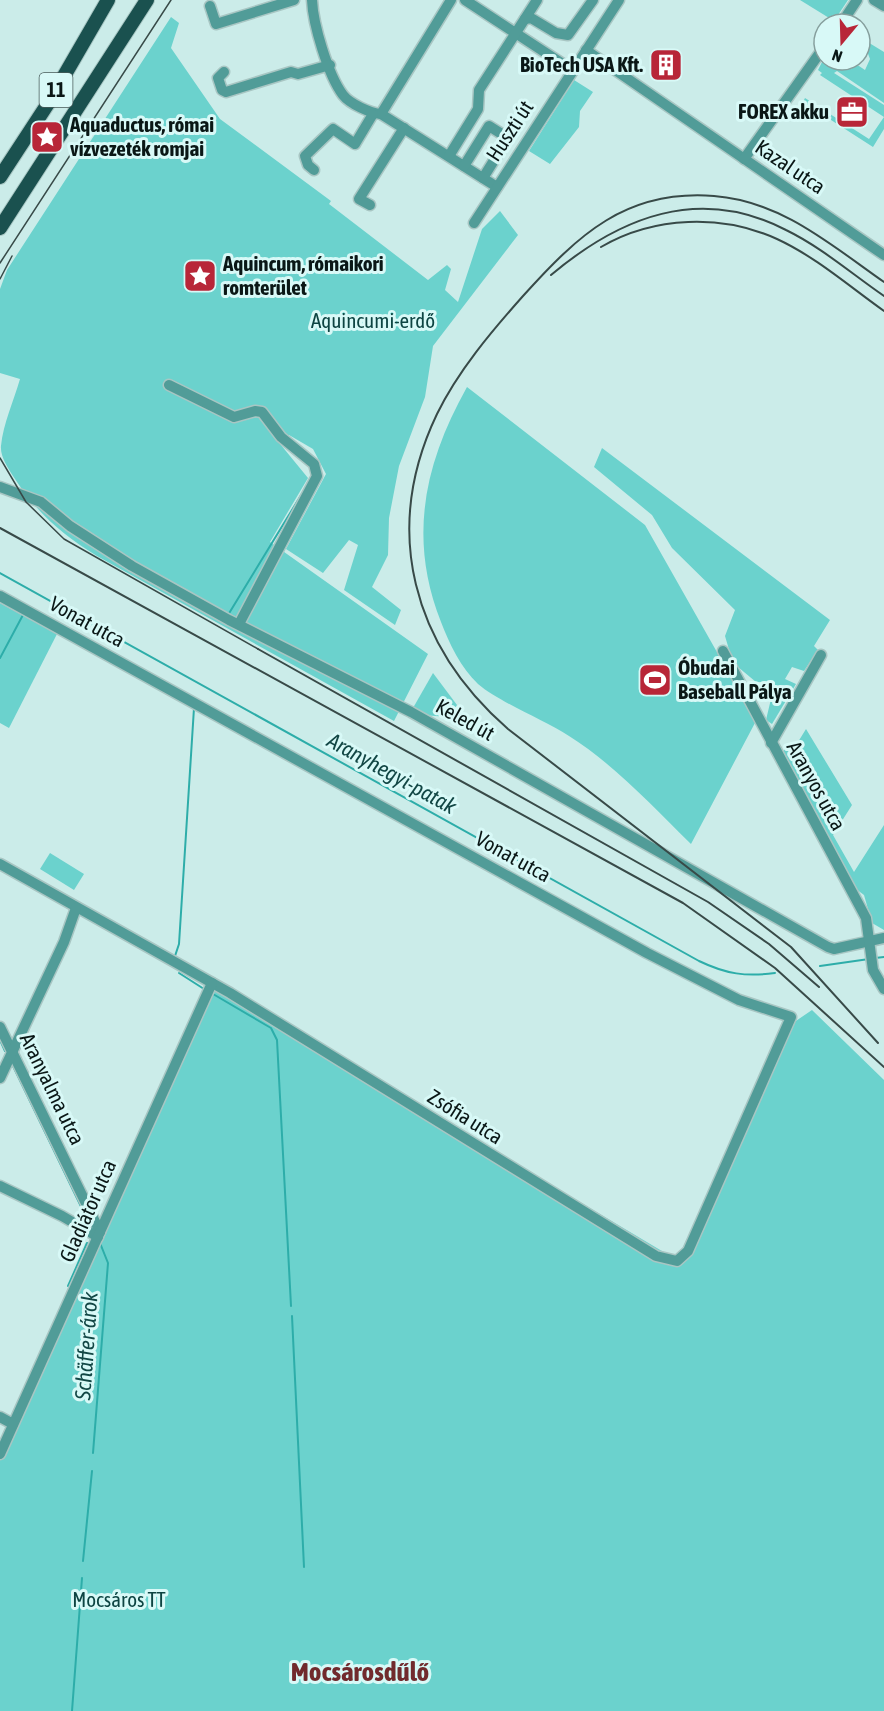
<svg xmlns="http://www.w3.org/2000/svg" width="884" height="1711" font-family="'Asap Condensed',sans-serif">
<rect width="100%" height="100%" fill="#cbece9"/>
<g fill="#6bd2cd">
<polygon points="800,0 848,0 834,21"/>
<path d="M171,17L179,23L171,48L220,119L331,201L329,204L428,280L447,265L451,269L445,290L458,302L482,229L500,211L518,235L433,346L425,397L399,466L389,518L388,555L372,587L401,610L395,625L344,590L358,545L349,540L323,573L286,549L326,474L313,449L289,435L285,437L260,409L233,420L258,417L308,478L270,542L428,654L394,721L97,556C60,533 37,513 13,476C8,468 0,456 1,446C3,424 14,400 20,379L0,373V289L7,270Z"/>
<polygon points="866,41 884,52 884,103 837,71 834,73 884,105 884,129 873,147 803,102 805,98 869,139 884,117 820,75 822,73 818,70 824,58 850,60 865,70 870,59 864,43"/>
<polygon points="574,80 593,92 580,111 579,127 550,164 529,151"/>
<path d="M467,387L645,525L756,721L691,844C653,807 615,765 569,736C544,720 499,702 478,684C461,668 449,643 441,622C408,538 424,464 467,387Z"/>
<polygon points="602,448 830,620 814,646 818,650 804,671 792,667 785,679 796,684 772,724 766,720 775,682 756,682 738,667 730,653 725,636 735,610 672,548 652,515 594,467"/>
<polygon points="0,603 57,634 9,728 0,723"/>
<polygon points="433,673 457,705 449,717 422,715 413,708"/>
<polygon points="806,729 852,805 833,835 854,872 884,825 884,930 872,923 864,895 856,889 782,754 786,746 798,742"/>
<polygon points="50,853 84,874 74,890 40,869"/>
<polygon points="212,983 677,1260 787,1027 812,1010 884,1080 884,1711 0,1711 0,1454"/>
</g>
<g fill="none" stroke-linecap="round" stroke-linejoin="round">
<g stroke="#2dada9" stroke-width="2">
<path d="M0,573L699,961C726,974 746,977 775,973"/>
<polyline points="228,615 303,492"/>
<polyline points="0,658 24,613"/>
<polyline points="175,956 179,944 194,708"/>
<polyline points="875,958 884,957"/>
<polyline points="820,966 869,959"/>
<polyline points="179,973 204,989"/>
<polyline points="213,994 271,1028 277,1040 291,1306"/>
<polyline points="0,1040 5,1051"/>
<polyline points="13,1066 90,1225"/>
<polyline points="68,1286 87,1243"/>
<polyline points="292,1316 304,1567"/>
<polyline points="93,1453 108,1263 100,1243"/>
<polyline points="83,1561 92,1471"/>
<polyline points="72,1711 82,1578"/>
</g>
<defs>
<g id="minor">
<path d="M312,0C313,24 328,75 343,95C350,104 370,113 381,114L497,187"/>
<polyline points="465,0 572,70"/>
<polyline points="874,0 884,6"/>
<polyline points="210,6 216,24 294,0"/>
<polyline points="525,19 531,18 556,33 568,35 593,0"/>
<polyline points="841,24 857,0"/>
<polyline points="586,50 884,255"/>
<polyline points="224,72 218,78 222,90 226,92 291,72 298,74 330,65"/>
<polyline points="381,114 451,0"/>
<polyline points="449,156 478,109 479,90 537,0"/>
<polyline points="744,159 824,47"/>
<polyline points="464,166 489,126 508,138 483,178"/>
<polyline points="314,170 308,165 305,156 333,129 355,144 373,114"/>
<polyline points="370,205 359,199 404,128"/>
<polyline points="474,223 619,0"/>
<polyline points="169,385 234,417 255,411 262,412 281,437 314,464 317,476 239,624"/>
<polyline points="0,487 41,502 70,526 132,566 229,620 411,712 828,947 834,949 884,938"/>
<polyline points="0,596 647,953 739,1000 791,1017 688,1251 677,1261 656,1256 230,993 0,864"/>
<polyline points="723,651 866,918 873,970 884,989"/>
<polyline points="771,743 821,655"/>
<polyline points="0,1027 100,1232"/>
<polyline points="0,1078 64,942 76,908"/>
<polyline points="0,1186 62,1216 98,1237"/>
<polyline points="0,1417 13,1424"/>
<polyline points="0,1454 212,983"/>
</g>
<g id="major">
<polyline points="0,177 49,102 108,0"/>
<polyline points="0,228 147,0"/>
</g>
</defs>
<use href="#minor" stroke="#a8c6c3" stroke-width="13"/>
<use href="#major" stroke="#a8c6c3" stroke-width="16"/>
<use href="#minor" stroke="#519c98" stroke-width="10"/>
<use href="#major" stroke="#1a514f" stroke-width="14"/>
<g stroke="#384a48" stroke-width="1.5">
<polyline points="0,263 171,0"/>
<polyline points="0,279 12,256"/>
<polyline points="0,458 26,502 64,539 258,649"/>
</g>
<g stroke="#384a48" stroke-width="2">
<path d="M601,247C654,216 722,214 777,239C816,257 850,287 884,311"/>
<path d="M551,275C620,217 699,185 786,230C821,247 852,274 884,296"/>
<polyline points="0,528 683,903 775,968 884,1067"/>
<polyline points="258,649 708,902 769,944 819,987"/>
<path d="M878,1043L791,947L508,729C413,646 381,531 437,414C458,371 491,332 523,296C578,235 626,189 714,196C781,201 831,245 884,282"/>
</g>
</g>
<defs>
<symbol id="building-square" viewBox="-11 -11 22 22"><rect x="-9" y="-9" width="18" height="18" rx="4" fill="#b82638" stroke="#d8f9f7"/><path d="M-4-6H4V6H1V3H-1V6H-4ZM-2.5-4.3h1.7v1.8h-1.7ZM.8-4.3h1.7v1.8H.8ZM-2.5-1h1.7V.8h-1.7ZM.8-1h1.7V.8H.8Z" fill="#fff"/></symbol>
<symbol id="office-square" viewBox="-11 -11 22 22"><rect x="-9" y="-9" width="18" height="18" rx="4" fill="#b82638" stroke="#d8f9f7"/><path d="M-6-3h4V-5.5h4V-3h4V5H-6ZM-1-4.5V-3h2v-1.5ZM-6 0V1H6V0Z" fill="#fff"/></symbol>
<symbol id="sight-square" viewBox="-11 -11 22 22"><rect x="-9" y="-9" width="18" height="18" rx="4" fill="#b82638" stroke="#d8f9f7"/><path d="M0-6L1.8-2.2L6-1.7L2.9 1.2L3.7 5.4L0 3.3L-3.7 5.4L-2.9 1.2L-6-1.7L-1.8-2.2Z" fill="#fff"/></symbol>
<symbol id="stadium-square" viewBox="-11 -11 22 22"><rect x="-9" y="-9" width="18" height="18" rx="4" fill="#b82638" stroke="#d8f9f7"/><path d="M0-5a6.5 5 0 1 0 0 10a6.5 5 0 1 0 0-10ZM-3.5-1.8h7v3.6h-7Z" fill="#fff"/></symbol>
</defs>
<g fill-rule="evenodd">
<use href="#building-square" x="647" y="46" width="38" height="38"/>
<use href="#office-square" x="833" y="93" width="38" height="38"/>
<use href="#sight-square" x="28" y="118" width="38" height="38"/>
<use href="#sight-square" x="181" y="257" width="38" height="38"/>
<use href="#stadium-square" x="636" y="661" width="38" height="38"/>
</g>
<g text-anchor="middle" stroke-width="6" stroke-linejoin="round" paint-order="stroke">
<rect fill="#d8f9f7" stroke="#485b5a" stroke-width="1.5" x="39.5" y="73" width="33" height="34" rx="4.5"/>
<g font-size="20" font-weight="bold" fill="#0a1716">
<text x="56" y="97">11</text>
</g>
<g font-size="21" font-weight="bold" fill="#0a1716" stroke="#d8f9f7" text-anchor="start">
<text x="643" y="72" text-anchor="end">BioTech USA Kft.</text>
<text x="829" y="119" text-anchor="end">FOREX akku</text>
<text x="70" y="132">Aquaductus, római<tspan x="70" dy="24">vízvezeték romjai</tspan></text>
<text x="223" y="271">Aquincum, rómaikori<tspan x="223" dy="24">romterület</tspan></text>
<text x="678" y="675">Óbudai<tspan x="678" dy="24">Baseball Pálya</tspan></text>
</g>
<g font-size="21" fill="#0a1716" stroke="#d8f9f7">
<text transform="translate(510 131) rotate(-57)" y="7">Huszti út</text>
<text transform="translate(790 167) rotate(34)" y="7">Kazal utca</text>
<text transform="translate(87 622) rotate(29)" y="7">Vonat utca</text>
<text transform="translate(465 720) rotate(29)" y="7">Keled út</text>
<text transform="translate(816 786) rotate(61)" y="7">Aranyos utca</text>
<text transform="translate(513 857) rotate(29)" y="7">Vonat utca</text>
<text transform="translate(52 1089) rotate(64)" y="7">Aranyalma utca</text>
<text transform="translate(465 1117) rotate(32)" y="7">Zsófia utca</text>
<text transform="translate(88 1211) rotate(-66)" y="7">Gladiátor utca</text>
</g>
<g font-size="21" fill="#0d4442" stroke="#d8f9f7">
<text x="373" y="328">Aquincumi-erdő</text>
<text x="119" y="1607">Mocsáros TT</text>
</g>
<g font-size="22" font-style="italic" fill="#124745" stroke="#d8f9f7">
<text transform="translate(392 773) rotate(29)" y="8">Aranyhegyi-patak</text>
<text transform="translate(86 1346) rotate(-86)" y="8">Schäffer-árok</text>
</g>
<g font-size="27" font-weight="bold" fill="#712a2d" stroke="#d8f9f7">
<text x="360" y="1681">Mocsárosdűlő</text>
</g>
</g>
<g transform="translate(842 42) rotate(199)"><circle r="28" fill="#d8f9f7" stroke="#869f9d" stroke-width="1.5"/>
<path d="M0-4.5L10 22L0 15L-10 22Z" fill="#b82638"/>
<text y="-9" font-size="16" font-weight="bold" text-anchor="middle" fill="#0a1716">N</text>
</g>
</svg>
